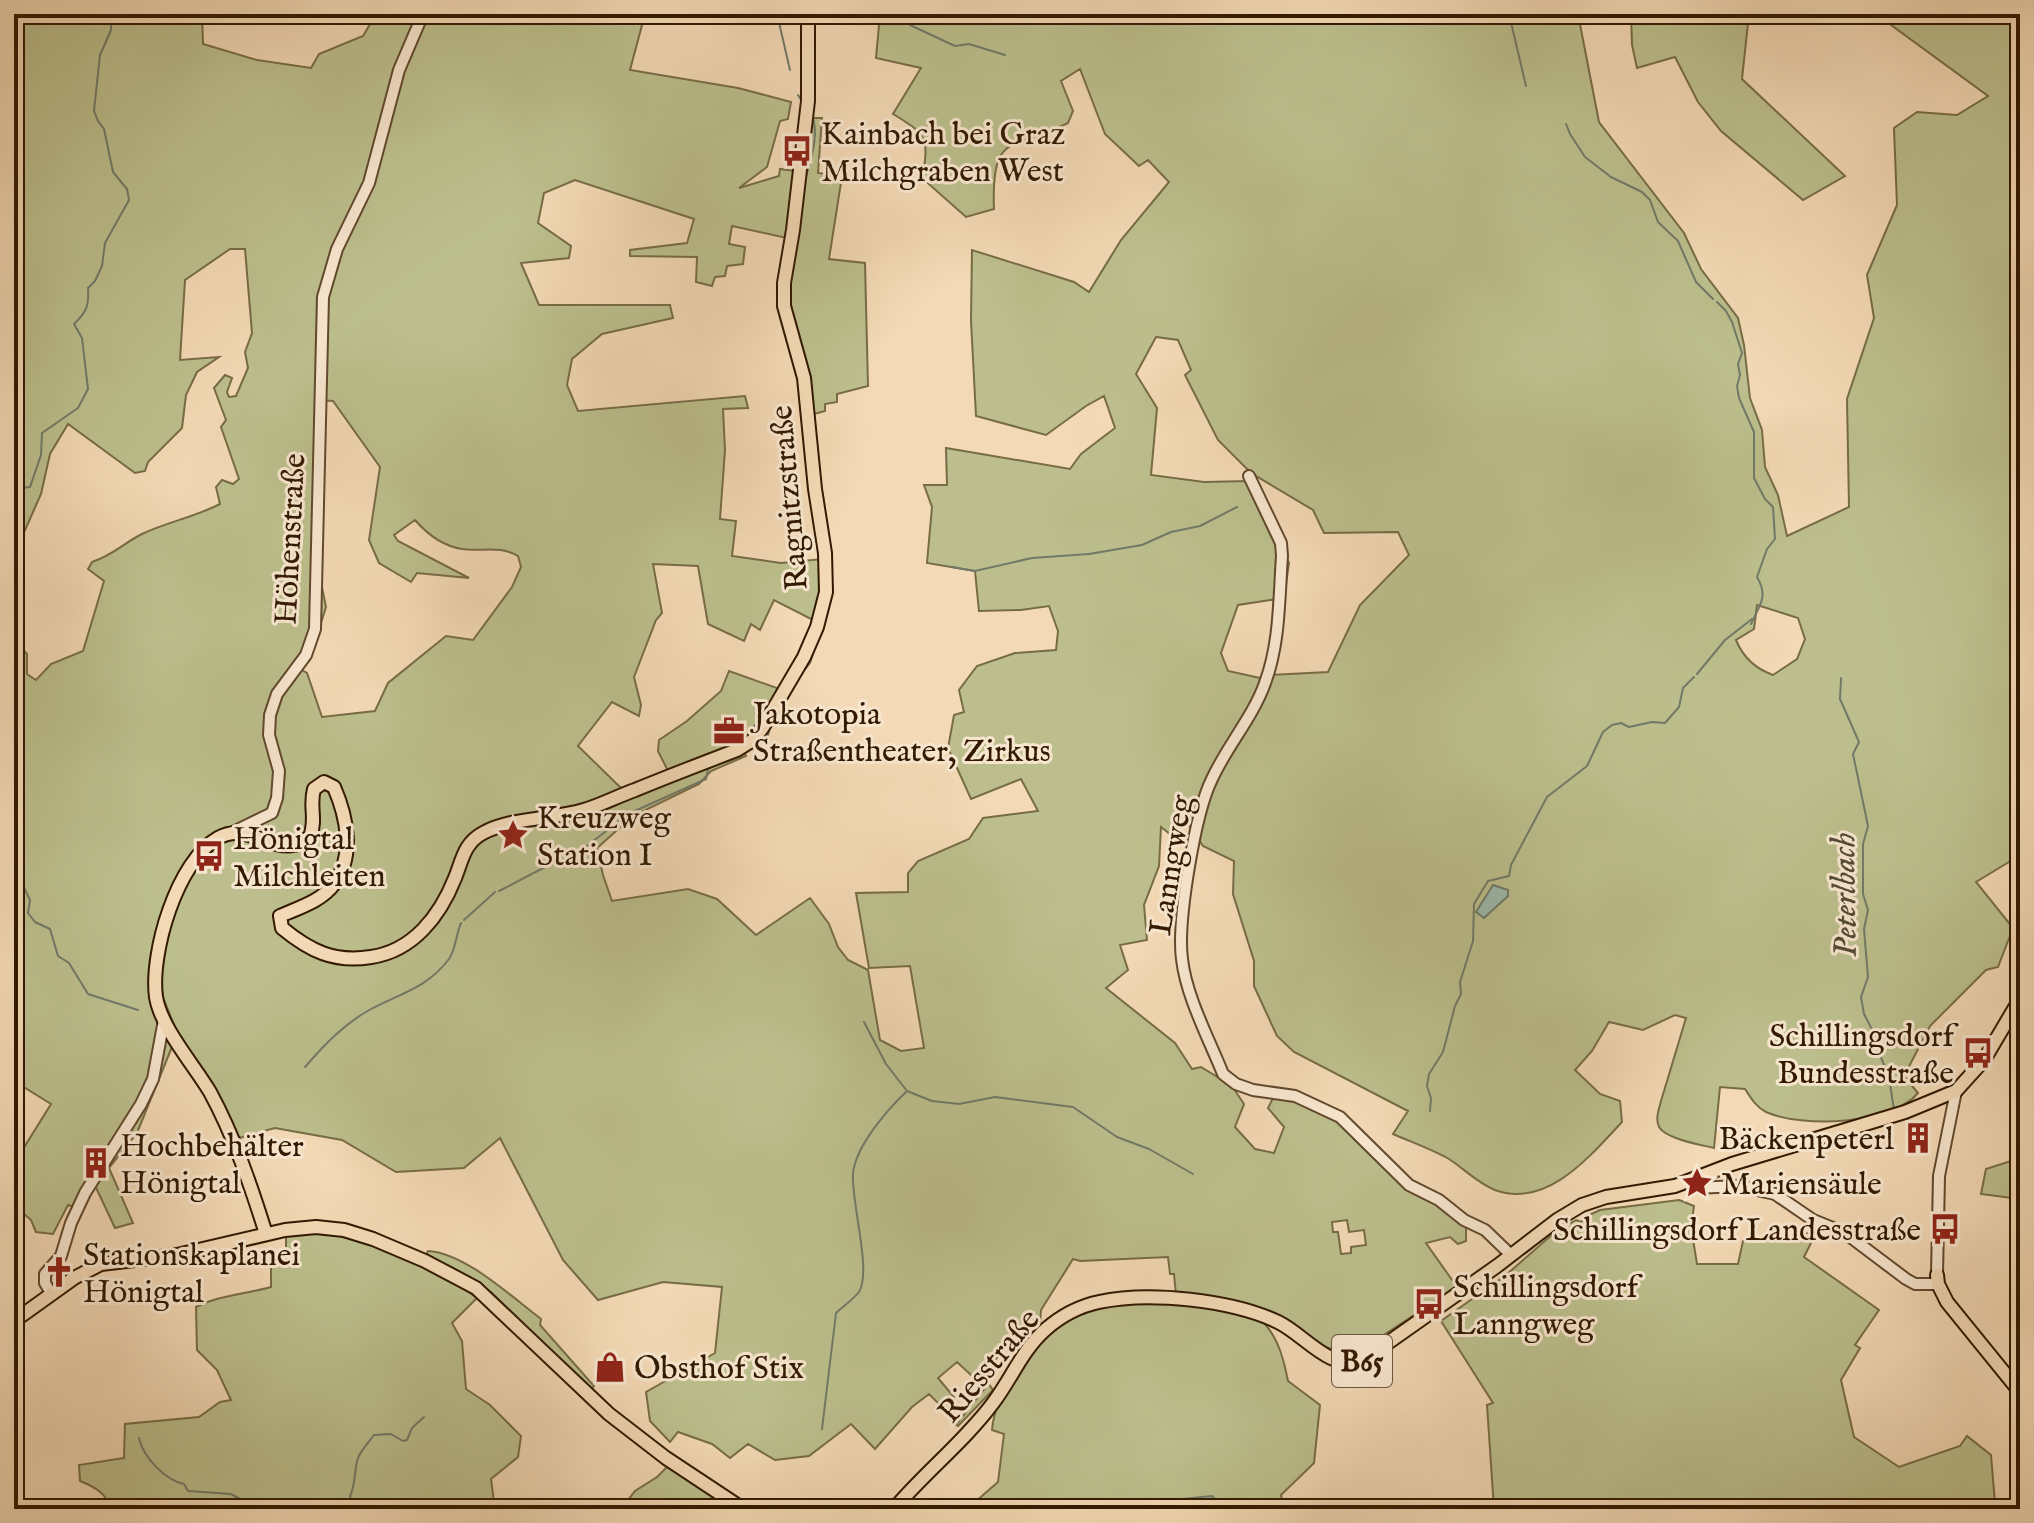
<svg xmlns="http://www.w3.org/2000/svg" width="2034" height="1523" font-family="'IM FELL English',serif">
<rect width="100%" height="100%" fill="#f3d9b5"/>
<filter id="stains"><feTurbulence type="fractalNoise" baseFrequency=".0025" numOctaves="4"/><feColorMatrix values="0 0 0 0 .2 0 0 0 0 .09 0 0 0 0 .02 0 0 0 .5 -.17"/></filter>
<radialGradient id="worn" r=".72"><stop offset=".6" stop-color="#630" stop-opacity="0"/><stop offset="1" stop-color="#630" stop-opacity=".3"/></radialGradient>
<g fill="#bcbf8d" stroke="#776c46" stroke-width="2" fill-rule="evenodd">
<path d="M14,14H202L203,44L257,60L311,68L319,54L363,36L376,14H645L630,70L738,88L791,102L788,119L780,121L767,167L739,188L779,176L780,169L802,172L811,118H822L818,173L842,176L829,259L865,263L868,386L837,394V402L825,404V411L803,417L794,352L785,325L787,238L732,226L729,244L745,247L743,264L727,266L725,276L715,277L712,286L696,282L697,257L630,256V250L687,243L694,219L575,180L544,193L538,223L571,246L569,258L521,263L539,305H670L673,318L602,334L572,359L567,385L578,411L745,396L748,408L723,409L725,450L720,519L736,521L732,556L781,563L822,559L821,589L815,621L774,600L760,630L751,624L744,641L708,624L698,566L653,564L662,613L656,620L634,677L641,705L639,716L612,702L578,746L621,788L668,771L658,751L659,740L687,721L721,691L729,671L788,692L744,751L746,756L711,771L699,784L633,816L597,848L603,875L612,901L688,889L717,899L756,935L810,898L829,924L838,947L848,960L868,970L880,1040L901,1051L924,1048L910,966L869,968L856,893L908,892V873L918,861L969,839L983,818L1038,811L1021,779L971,799L948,748L954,715L964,712L959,690L977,666L1015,653L1056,650L1058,631L1049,606L1021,610L979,611L975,571L927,563L932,507L924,485H947L946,448L1070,469L1081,454L1115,428L1104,396L1086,406L1046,435L976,416L971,321L972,250L1074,282L1089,292L1121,240L1169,182L1148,160L1139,166L1105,134L1080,69L1061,81L1073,111L1068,123C1012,151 991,130 994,209L966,217L922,178C930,138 926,134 893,114L921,68L876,58L880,14H1578L1599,122L1684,233L1701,269L1738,318L1744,345L1750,398L1762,430L1765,467L1778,495L1787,536L1849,507L1847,399L1874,318L1867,275L1897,205L1894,128L1917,112L1957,115L1988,96L1876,14H2015L2020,19V865L2009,862L1976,882L2013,928L1998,967L1986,970L1930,1026L1904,1076L1918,1093C1892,1125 1802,1128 1766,1112C1756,1107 1751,1098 1745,1089L1720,1087L1714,1148C1702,1145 1666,1139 1659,1127C1655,1119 1659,1109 1661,1101L1686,1018L1675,1015L1643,1030L1609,1022L1592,1051L1575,1070L1600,1094L1620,1101L1622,1122C1590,1156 1547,1209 1495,1190C1479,1184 1463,1168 1449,1159C1432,1149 1411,1142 1393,1134L1408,1111L1294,1052L1277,1036L1254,986V961L1233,894L1234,861L1203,846L1182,815L1175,838L1161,827L1159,866L1144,905L1147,940L1120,945L1128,970L1106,988L1175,1043L1192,1069L1201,1067L1232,1086L1244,1104L1235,1127L1255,1149L1274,1153L1284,1127L1268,1108L1273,1098L1295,1100L1341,1121L1410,1190L1437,1201L1466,1227V1241L1458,1244L1450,1237L1426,1243L1457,1287L1353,1355L1325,1347L1291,1325L1176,1295L1174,1274H1170L1168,1257L1080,1261L1073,1259L1041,1310L1040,1324L1012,1338L983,1376L993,1390L958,1426L956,1425L985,1388L957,1362L938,1378L954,1397V1406L947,1412L929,1394L912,1407L875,1449L851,1424L809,1456L775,1460L748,1444L730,1458L712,1444L678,1432L670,1442L650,1421L646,1392L715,1353L722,1287L663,1282L598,1300L563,1260L500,1138L464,1168L396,1172L342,1140L275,1128L239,1138L217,1094L176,1030L163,997L160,972L173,914L152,970L157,1014L172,1047L137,1133L109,1168L133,1223L115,1228L91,1177L74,1207L68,1205L53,1234L36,1232L31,1220L14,1205V1179L20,1154L51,1104L14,1081V640L27,654V674L36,680L51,664L83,651L104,581L88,569L92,562C115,554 122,544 142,534C167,522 195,517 220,504L216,487L222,480L233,484L239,479L221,427L226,420L214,388L225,375L232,378L227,392L229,397L236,396L248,368L245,352L252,333L245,249H230L185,280L180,360L219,357L197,372L186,395L182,428L148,462L145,471L135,473L68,424L50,454L41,494L18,546L14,584ZM1156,337L1178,340L1191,370L1185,375L1218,440L1251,473L1313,510L1324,533L1398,532L1409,555L1360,605L1328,672L1269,675L1260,678L1228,671L1221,653L1238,605L1284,598L1289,563L1248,481L1204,482L1151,475L1157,408L1136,374ZM317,400L333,401L380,467L369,540L379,563L411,582L417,573L469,578L398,541L394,535L415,520C428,535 443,546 462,549C482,552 500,545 518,556L521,567L512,587L473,640L446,636L388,683L375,711L322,717L307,673L300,669L314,645L326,607L314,548ZM1757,605L1798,618L1805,639L1797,659L1773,675C1756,669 1743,657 1736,640L1754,629ZM1347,1220L1349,1232L1364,1230L1366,1245L1351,1247V1253L1341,1254L1338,1232H1333L1332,1222Z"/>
<polygon points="1631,14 1749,14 1742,79 1845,176 1803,200 1721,131 1698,102 1675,57 1637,68 1632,45"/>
<polygon points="2020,1158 2020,1199 1981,1194 1986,1169"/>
<polygon points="1679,1200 1694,1206 1691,1227 1697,1264 1738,1264 1743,1241 1756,1237 1786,1237 1789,1240 1790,1237 1817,1231 1804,1257 1879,1310 1855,1345 1860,1348 1841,1380 1854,1437 1899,1467 1960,1446 1967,1436 1991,1455 1995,1503 1986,1509 1494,1509 1487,1405 1493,1403 1441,1321 1506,1275 1554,1233 1576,1220 1581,1222 1589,1215 1600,1210"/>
<path d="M306,1232C318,1233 331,1232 343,1234C377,1240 450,1277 477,1298L452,1323L462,1341L466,1389L490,1405L521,1436L518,1457L491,1479L495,1509H111C106,1493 95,1487 80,1481L79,1465L124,1458L125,1424L199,1417L220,1402L231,1400L217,1370L197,1350L196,1307C219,1295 246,1294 271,1287V1256L286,1248V1236Z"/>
<path d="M428,1251C465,1253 512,1297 541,1319L540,1325L594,1386L591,1390L491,1292L453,1268L426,1255Z"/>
<path d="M1125,1302C1152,1303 1249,1306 1265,1324C1279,1340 1284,1361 1288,1381L1320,1405L1314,1463L1281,1495L1284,1509H1218L1219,1503L1183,1499L1176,1509H967L998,1482L1004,1434L992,1430C995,1389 1040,1332 1077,1315C1092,1308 1109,1305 1125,1302Z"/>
<polygon points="668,1466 713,1497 710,1509 621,1509 635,1491 657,1477"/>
</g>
<g fill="#9bbaae" stroke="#717a68" stroke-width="2">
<polygon points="1493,885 1508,890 1508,896 1484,918 1476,912"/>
<polygon points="1212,1496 1219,1503 1218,1509 1176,1509 1183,1499"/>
</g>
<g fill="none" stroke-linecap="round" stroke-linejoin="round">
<g stroke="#717a68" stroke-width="2">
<polyline points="777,14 790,70"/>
<polyline points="905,14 910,25 955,46 969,44 1005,55"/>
<polyline points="1509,14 1526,86"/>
<polyline points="798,95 803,103"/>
<polyline points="1566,124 1570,134 1585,157 1611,177 1642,192 1650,200 1658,222 1678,241 1696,282 1713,299"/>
<path d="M805,180C810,162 820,134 812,116"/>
<polyline points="794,259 799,234"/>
<path d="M1717,302L1726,311L1732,322L1742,353L1738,364L1740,375L1737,386L1739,398L1754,432V478L1765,499L1773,507L1775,539L1767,549L1757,577C1769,597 1759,606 1751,624"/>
<polyline points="794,320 805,360"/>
<polyline points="810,378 815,423"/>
<polyline points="820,479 821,489"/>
<path d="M14,489L30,487L41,455L42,433L78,408L88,389L82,338L74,324C87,312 89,305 88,288L95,281L102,266L105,243L129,200L127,189L113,172L104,129L98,121L94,111L100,55L111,30V14"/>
<polyline points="823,502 829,543"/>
<polyline points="831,559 831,567"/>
<polyline points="952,567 975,571 1032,558 1089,554 1142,545 1171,532 1200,526 1237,507"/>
<polyline points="1697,674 1725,640 1752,619"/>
<polyline points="799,677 810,663 816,644"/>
<polyline points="1841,678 1840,699 1859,742 1853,754 1868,826 1863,844 1863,894 1868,910 1864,929 1868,977 1861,997 1864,1014 1879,1043 1880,1055 1889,1077 1894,1110"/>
<polyline points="766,740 769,732"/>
<polyline points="736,757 759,743"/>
<polyline points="14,867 30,900 28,913 35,922 50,929 58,956 69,963 88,994 138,1010"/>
<polyline points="499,891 549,865 574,856 628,814 706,779 708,769 719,763"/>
<polyline points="464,920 495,892"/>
<polyline points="864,1022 886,1064 907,1091 932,1101 959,1104 995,1097 1073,1107 1117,1137 1149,1149 1193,1174"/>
<path d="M305,1067C325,1044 344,1024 371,1009C401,993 427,988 449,959C456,949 456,934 461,923"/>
<polyline points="1430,1111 1431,1098 1427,1086 1429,1074 1443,1052 1455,1006 1461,994 1460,982 1473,941 1474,904 1488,881 1509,876 1511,865 1547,797 1587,766 1603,732 1612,725 1621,723 1629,727 1652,722 1665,723 1679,707 1683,688 1694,677"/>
<path d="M822,1429L836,1313C842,1307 854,1299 859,1292C872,1271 851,1202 853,1174C855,1147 887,1110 906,1092"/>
<path d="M139,1438C143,1457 165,1480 184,1484L188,1491L231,1494L259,1509"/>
<path d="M353,1509L350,1496C356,1484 354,1469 358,1458C361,1450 369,1442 374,1435L391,1434L403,1441L407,1440L412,1428L424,1417"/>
</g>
<defs>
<g id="minor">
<path d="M1249,476L1281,543L1282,556C1279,598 1280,643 1265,683C1253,717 1227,746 1212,779C1195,813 1177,922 1182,959C1186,996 1209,1039 1223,1074L1236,1084L1253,1090L1295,1096L1340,1117L1409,1185L1439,1200L1464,1220L1485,1230L1511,1255"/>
<polyline points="231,833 272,813 277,798 279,771 269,735 270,715 277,694 306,655 315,629 323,297 337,249 369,183 399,70 423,14"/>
<polyline points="1687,1182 1695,1188 1739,1186 1775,1194 1813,1220 1845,1233 1906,1279 1915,1284 1938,1284"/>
<polyline points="1937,1275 1939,1176 1956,1091"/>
<polyline points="51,1293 45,1283 45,1274 61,1256 71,1223 85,1193 141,1104 153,1079 164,1020"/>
</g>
<g id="major">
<path d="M266,1234C251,1186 234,1136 210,1092C194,1065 161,1028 156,997C150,953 177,861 218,838C246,822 268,850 294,845C299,844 305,840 310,837C317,818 309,807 314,789L324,782L334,787C347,817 355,856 334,884C322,901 298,908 280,916L282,928C310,951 334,963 371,957C413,951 440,916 455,878C462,861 464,843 483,833C513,817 551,820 584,810C601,805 618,796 635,790C669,776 703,763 737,750L753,740L763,727L804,657L817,627L826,592L825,553L815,489L804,378L784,306V283L793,230L808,101V14"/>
<polyline points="1937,1275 1938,1284 1947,1302 2020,1392"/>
<polyline points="14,1321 74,1278 101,1264 177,1255 285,1230 316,1227 344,1230 373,1239 425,1261 476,1288 609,1414 666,1458 743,1509"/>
<path d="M894,1509C925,1472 964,1442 993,1403C1012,1378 1022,1350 1046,1329C1061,1316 1080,1306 1099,1302C1149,1291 1232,1300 1278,1322C1305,1335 1329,1371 1362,1361L1497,1266L1557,1220L1582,1205L1606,1197L1675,1186L1732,1164L1905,1112L1956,1091L1984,1060L2020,999"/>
</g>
</defs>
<use href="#minor" stroke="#62492d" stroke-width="14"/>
<use href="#major" stroke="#321900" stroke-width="16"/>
<use href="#minor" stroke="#f7e6cf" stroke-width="10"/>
<use href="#major" stroke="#f3d9b5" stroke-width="12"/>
</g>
<defs>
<symbol id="bus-bare" viewBox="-9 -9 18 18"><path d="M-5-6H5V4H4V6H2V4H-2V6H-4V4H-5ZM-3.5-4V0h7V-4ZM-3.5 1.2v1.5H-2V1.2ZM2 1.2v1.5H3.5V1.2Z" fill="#8f2418" stroke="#f7e6cf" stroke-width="2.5" paint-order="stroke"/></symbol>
<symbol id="office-bare" viewBox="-9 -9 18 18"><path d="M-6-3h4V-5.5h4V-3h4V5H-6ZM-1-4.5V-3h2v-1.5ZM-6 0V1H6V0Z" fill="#8f2418" stroke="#f7e6cf" stroke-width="2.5" paint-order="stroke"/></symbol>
<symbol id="sight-bare" viewBox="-9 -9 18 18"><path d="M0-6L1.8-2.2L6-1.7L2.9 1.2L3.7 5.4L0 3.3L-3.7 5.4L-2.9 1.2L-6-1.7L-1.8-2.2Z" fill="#8f2418" stroke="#f7e6cf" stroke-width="2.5" paint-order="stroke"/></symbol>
<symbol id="building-bare" viewBox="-9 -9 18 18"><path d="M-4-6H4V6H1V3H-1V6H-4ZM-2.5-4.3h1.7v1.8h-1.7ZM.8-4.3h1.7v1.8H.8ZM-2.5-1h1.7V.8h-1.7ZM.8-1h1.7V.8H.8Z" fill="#8f2418" stroke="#f7e6cf" stroke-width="2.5" paint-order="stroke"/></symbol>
<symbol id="church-bare" viewBox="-9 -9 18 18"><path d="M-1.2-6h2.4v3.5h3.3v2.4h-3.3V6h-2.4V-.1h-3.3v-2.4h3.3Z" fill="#8f2418" stroke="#f7e6cf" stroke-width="2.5" paint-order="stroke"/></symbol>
<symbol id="shop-bare" viewBox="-9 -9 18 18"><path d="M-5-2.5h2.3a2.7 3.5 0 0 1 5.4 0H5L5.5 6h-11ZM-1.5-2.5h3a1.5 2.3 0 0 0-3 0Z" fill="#8f2418" stroke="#f7e6cf" stroke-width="2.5" paint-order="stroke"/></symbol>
</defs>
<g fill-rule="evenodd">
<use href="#bus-bare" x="775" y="129" width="44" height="44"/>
<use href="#office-bare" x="707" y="709" width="44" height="44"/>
<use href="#sight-bare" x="491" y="813" width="44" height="44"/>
<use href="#bus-bare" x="187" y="834" width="44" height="44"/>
<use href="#bus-bare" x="1956" y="1031" width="44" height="44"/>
<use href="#building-bare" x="1896" y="1116" width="44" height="44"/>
<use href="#building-bare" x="74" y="1141" width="44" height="44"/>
<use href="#sight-bare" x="1675" y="1161" width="44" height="44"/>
<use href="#bus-bare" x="1923" y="1207" width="44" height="44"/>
<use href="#church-bare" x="37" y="1250" width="44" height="44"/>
<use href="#bus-bare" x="1407" y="1282" width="44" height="44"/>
<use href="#shop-bare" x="588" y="1345" width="44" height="44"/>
</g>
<g text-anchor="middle" stroke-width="6" stroke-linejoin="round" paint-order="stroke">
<rect fill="#f7e6cf" stroke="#6d563e" stroke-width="2" x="1332" y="1335" width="60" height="52" rx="6"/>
<g font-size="30" font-weight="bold" fill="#321900">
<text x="1362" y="1371">B65</text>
</g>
<g font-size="32" fill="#321900" stroke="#f7e6cf" text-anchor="start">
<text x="821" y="144">Kainbach bei Graz<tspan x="821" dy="37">Milchgraben West</tspan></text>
<text x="753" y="724">Jakotopia<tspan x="753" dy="37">Straßentheater, Zirkus</tspan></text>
<text x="537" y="828">Kreuzweg<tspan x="537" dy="37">Station I</tspan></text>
<text x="233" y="849">Hönigtal<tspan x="233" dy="37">Milchleiten</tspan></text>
<text x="1954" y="1046" text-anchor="end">Schillingsdorf<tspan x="1954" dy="37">Bundesstraße</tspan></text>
<text x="1894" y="1149" text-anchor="end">Bäckenpeterl</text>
<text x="120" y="1156">Hochbehälter<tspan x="120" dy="37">Hönigtal</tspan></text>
<text x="1721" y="1194">Mariensäule</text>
<text x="1921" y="1240" text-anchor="end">Schillingsdorf Landesstraße</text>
<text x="83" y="1265">Stationskaplanei<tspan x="83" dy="37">Hönigtal</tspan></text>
<text x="1453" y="1297">Schillingsdorf<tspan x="1453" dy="37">Lanngweg</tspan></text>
<text x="634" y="1378">Obsthof Stix</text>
</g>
<g font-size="32" fill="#321900" stroke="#f7e6cf">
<text transform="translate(788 498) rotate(-95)" y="11">Ragnitzstraße</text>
<text transform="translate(289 539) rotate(-87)" y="11">Höhenstraße</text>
<text transform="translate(1170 865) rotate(-81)" y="11">Lanngweg</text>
<text transform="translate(988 1365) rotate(-50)" y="11">Riesstraße</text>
</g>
<g font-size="34" font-style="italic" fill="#524934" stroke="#f7e6cf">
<text transform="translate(1843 895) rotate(-91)" y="12">Peterlbach</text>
</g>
</g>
<rect width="2034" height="1523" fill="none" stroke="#f3d9b5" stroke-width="48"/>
<rect x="16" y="16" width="2002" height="1491" fill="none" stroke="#321900" stroke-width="4"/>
<rect x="24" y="24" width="1986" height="1475" fill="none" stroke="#321900" stroke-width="2"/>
<rect width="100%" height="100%" filter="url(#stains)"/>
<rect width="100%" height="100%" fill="url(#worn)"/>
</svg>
